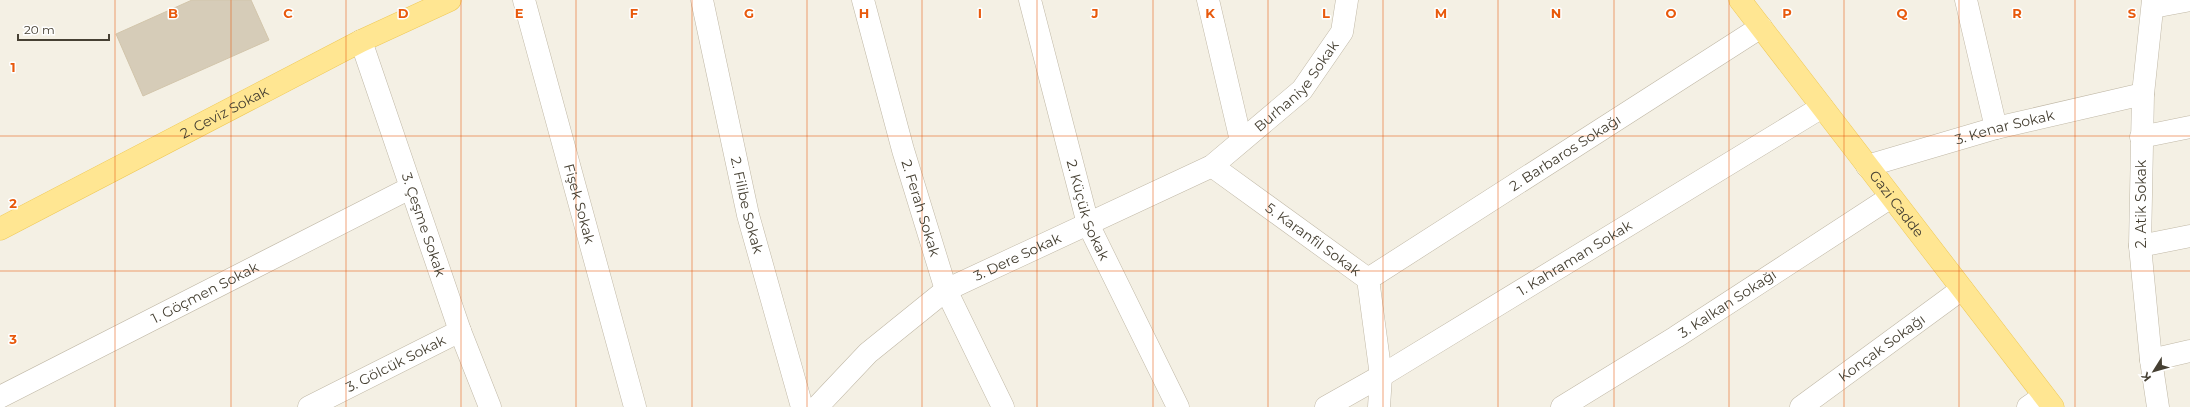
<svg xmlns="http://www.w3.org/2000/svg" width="2190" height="407" font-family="Montserrat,sans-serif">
<rect width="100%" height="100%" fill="#f4f0e4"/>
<polygon fill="#d6ccb8" stroke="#d2c5ab" points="192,0 251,0 269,40 143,96 116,34"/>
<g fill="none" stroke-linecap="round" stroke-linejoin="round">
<defs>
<g id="minor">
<path id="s1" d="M524,0L635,407"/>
<path id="s2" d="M702,0L748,215L802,407"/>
<path id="s3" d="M863,0L903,150L946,290L1003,407"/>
<path id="s4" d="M1030,0L1088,224L1178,407"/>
<polyline points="1208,0 1241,141"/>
<polyline points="1966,0 1996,128"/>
<polyline points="2153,0 2143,94 2140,246 2151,360 2158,407"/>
<polyline points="2153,7 2190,0"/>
<path id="s5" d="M361,41L460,331L490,407"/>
<polyline points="2141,137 2190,127"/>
<path id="s6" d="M1212,166L1368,279L1381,376L1379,407"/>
<path id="s7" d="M1867,166L1996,128L2143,94"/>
<polyline points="2140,246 2190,236"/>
<path id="s8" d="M1368,279L1761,27"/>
<polyline points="2151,360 2190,351"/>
<path id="s9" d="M0,397L410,188"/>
<path id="s10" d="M309,407L460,331"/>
<path id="s11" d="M817,407L868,353L946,290L1212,166L1302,90L1342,32L1347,0"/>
<path id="s12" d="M1326,407L1381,376L1822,107"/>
<path id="s13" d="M1562,407L1676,337L1891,197"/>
<path id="s14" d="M1801,407L1962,289"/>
<polyline points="2028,407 2044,396"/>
</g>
<g id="major">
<path id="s15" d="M1740,0L2053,407"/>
<path id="s16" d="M0,229L361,41L450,0"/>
</g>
</defs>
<use href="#minor" stroke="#c0b8a6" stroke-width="23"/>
<use href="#major" stroke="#efc957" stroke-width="23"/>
<use href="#minor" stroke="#fff" stroke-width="22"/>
<use href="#major" stroke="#ffe692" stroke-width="22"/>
</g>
<path fill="none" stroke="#e8590c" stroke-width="1" stroke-opacity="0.55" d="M115,0V407M231,0V407M346,0V407M461,0V407M576,0V407M692,0V407M807,0V407M922,0V407M1037,0V407M1153,0V407M1268,0V407M1383,0V407M1498,0V407M1614,0V407M1729,0V407M1844,0V407M1959,0V407M2075,0V407M0,136H2190M0,271H2190"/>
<g text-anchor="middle" stroke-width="3" stroke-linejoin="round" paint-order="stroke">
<g font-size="14" fill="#464033" stroke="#fff">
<text dy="5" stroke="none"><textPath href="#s11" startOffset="585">Burhaniye Sokak</textPath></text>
<text dy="5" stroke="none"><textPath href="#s16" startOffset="253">2. Ceviz Sokak</textPath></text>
<text dy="5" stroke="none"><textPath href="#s7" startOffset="143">3. Kenar Sokak</textPath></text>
<text dy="5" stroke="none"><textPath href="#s8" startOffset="234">2. Barbaros Sokağı</textPath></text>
<text dy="5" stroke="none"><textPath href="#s15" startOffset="257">Gazi Cadde</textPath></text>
<text dy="5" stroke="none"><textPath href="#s1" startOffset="211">Fişek Sokak</textPath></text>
<text transform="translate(2141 204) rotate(-90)" y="5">2. Atik Sokak</text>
<text dy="5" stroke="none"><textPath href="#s2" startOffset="210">2. Filibe Sokak</textPath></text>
<text dy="5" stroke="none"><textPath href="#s3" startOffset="216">2. Ferah Sokak</textPath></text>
<text dy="5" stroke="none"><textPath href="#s4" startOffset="218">2. Küçük Sokak</textPath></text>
<text dy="5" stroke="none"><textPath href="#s5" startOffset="194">3. Çeşme Sokak</textPath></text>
<text dy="5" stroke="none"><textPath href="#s6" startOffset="125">5. Karanfil Sokak</textPath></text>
<text dy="5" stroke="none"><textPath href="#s11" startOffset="253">3. Dere Sokak</textPath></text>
<text dy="5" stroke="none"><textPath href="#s12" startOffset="290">1. Kahraman Sokak</textPath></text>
<text dy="5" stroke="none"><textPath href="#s9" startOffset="230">1. Göçmen Sokak</textPath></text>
<text dy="5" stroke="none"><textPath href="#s13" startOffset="195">3. Kalkan Sokağı</textPath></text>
<text dy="5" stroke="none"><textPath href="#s14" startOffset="100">Konçak Sokağı</textPath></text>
<text dy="5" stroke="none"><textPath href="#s10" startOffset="97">3. Gölcük Sokak</textPath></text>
</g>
</g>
<g font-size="13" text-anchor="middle" font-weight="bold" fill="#e8590c" stroke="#fff" stroke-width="3" stroke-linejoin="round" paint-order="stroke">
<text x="173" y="18">B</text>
<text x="288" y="18">C</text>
<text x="403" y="18">D</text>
<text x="519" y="18">E</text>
<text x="634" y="18">F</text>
<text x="749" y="18">G</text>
<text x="864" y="18">H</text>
<text x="980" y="18">I</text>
<text x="1095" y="18">J</text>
<text x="1210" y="18">K</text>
<text x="1326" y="18">L</text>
<text x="1441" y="18">M</text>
<text x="1556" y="18">N</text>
<text x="1671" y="18">O</text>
<text x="1787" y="18">P</text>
<text x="1902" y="18">Q</text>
<text x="2017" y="18">R</text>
<text x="2132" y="18">S</text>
<text x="13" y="72">1</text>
<text x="13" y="208">2</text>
<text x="13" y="344">3</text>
</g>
<g transform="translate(2154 371) rotate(233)" stroke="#ffffff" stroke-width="3" paint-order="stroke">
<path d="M0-3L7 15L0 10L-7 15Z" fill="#464033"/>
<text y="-6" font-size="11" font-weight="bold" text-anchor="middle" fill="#464033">K</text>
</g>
<path d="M18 34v6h91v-6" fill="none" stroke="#464033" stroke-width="2"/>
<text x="24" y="34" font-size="12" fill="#464033" stroke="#ffffff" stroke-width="3" paint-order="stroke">20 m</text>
</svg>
